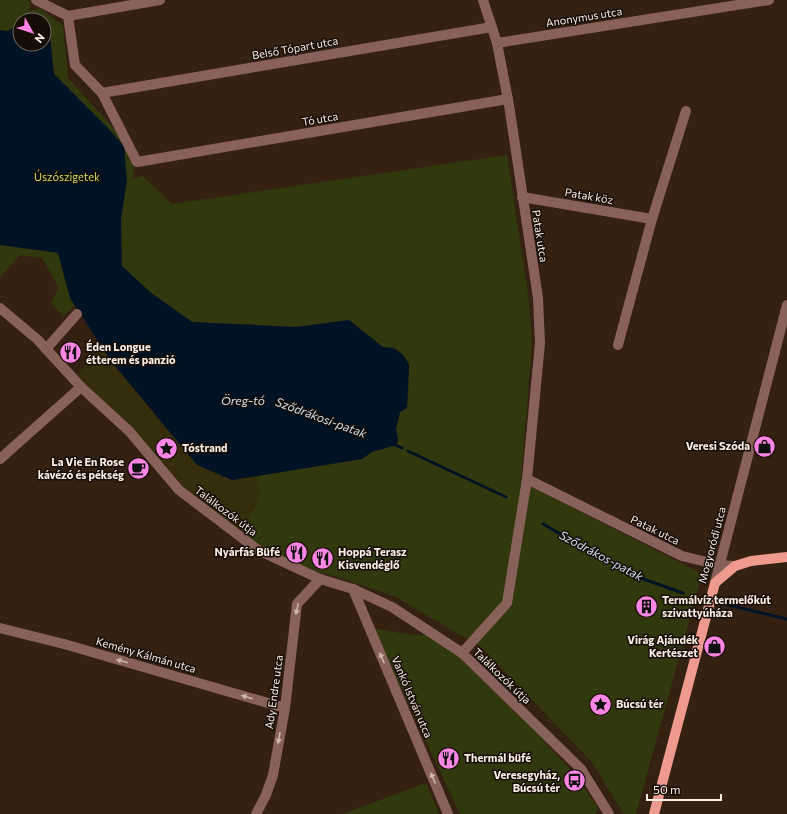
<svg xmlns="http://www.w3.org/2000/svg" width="787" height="814" font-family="Commissioner,sans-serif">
<rect width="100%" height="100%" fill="#352112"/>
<g fill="#32380e" fill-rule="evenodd">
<path d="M0,0H25L30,1V11L40,8L63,26L68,78L121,136L134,165L133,179L143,176L172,204L507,155L529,301L532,342L521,481L702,574L636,814H624L591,761L481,647L394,596L334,576L305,569L286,561L241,533L259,497L257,476L362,459L372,452L396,445L398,435L396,429L400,412L407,408L408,403L409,364L403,355L394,348L383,347L349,320L296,327L192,322L150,292L122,266L121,264L63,316L51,303L59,288L42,258L20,255L0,277ZM20,20H44V44H20Z"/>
<polygon points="373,628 405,634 425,635 462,653 575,774 598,808 595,814 460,814"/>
<polygon points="426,783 439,814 342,814"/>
</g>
<polygon fill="#352d0c" points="101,346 111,361 169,432 232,480 257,476 260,497 241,533 185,488 136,432 111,410 77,375"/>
<polygon fill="#001325" points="44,24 49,26 54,74 106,126 124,146 127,181 121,219 122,266 150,292 192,322 296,327 349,320 383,347 394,348 403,355 409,364 409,368 407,408 400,412 396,429 398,441 396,445 372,452 362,459 232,480 197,465 111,361 70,298 58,253 0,245 0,30 7,31 20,25 20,44 44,44"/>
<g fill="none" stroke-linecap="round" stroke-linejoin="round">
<g stroke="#001325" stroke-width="3">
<polyline points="393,444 402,448"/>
<polyline points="408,451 506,497"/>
<polyline points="543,524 635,576 683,593"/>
<polyline points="720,603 787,619"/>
</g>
<g stroke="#89615b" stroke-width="10">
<polyline points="36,0 68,16 75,65 102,93 137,162 508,99"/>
<polyline points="68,16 160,0"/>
<polyline points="497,43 769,0"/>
<polyline points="102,93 492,27"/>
<polyline points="522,197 652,219"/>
<polyline points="0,308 38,340 81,387 129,431 179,490 258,550 320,579 353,589 392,607 462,653 581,769 609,814"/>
<polyline points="618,345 652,219 686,111"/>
<polyline points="46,349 77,314"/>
<polyline points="0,459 81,387"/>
<polyline points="527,479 682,556 719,565 735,566"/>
<polyline points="715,583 787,305"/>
<polyline points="353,589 448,814"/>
<polyline points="0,628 64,644 285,708"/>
<polyline points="462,653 507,603 527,479 540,343 538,298 509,105 497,43 483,0"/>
<polyline points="256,814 266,795 273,775 285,708 297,604 320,579"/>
</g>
<polyline stroke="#ee9a8f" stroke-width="10" points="654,814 715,583 735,566 751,561 787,557"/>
</g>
<defs><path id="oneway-solid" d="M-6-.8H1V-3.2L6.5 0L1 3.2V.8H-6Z"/></defs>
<g fill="#ceb6ad">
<use href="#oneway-solid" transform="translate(297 609) rotate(102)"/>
<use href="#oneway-solid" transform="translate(382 658) rotate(-113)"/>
<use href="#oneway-solid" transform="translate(122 661) rotate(-164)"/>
<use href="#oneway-solid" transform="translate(247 697) rotate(-164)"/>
<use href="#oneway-solid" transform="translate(279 738) rotate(100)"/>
<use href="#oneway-solid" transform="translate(433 778) rotate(-113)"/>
</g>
<defs>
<symbol id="restaurant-disc" viewBox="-11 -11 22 22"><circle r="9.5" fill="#fc86e4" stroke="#160d07"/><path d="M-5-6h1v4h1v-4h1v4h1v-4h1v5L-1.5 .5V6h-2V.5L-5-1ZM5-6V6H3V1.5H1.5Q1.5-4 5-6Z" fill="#111"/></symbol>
<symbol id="shop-disc" viewBox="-11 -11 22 22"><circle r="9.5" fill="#fc86e4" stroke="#160d07"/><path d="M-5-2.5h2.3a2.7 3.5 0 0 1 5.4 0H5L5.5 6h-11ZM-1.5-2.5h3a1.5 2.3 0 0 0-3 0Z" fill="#111"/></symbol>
<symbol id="sight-disc" viewBox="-11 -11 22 22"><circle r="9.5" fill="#fc86e4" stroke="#160d07"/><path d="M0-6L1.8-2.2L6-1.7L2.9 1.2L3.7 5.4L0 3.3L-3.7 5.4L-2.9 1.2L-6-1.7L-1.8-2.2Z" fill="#111"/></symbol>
<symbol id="cafe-disc" viewBox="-11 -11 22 22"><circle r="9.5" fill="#fc86e4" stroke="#160d07"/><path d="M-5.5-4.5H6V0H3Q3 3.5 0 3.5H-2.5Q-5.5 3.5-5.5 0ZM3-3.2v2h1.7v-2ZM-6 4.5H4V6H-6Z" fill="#111"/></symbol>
<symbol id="building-disc" viewBox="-11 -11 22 22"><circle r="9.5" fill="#fc86e4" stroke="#160d07"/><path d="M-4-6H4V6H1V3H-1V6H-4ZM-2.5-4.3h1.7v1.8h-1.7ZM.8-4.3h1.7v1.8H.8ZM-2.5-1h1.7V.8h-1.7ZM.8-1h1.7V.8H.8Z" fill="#111"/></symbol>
<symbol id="bus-disc" viewBox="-11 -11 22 22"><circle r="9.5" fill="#fc86e4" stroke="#160d07"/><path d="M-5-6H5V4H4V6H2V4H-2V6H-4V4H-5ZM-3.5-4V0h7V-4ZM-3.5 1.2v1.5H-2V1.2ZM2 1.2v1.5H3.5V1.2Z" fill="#111"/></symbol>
</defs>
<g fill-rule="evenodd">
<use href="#restaurant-disc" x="58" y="340" width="25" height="25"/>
<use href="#shop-disc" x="752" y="434" width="25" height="25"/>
<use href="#sight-disc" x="154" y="436" width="25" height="25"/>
<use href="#cafe-disc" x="126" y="456" width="25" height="25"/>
<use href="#restaurant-disc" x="284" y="540" width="25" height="25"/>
<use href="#restaurant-disc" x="310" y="546" width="25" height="25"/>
<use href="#building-disc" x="634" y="594" width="25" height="25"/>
<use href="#shop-disc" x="702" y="634" width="25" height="25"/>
<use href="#sight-disc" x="588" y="692" width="25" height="25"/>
<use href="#restaurant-disc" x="436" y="746" width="25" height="25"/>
<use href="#bus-disc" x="562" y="768" width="25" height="25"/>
</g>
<g text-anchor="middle" stroke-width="3" stroke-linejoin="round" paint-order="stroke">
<g font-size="11" fill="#fceee4" stroke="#160d07">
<text transform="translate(584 17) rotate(-9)" y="4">Anonymus utca</text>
<text transform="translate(295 48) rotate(-10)" y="4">Belső Tópart utca</text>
<text transform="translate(320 119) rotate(-10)" y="4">Tó utca</text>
<text transform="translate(589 196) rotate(10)" y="4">Patak köz</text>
<text transform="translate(540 236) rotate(81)" y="4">Patak utca</text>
<text transform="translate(226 511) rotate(37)" y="4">Találkozók útja</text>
<text transform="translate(655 530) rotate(26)" y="4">Patak utca</text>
<text transform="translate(712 545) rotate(-75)" y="4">Mogyoródi utca</text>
<text transform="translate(146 655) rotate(16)" y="4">Kemény Kálmán utca</text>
<text transform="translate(502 676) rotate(44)" y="4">Találkozók útja</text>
<text transform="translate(274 692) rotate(-82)" y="4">Ady Endre utca</text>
<text transform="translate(412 697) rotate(67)" y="4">Vankó István utca</text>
</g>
<g font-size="11" fill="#c7dc60" stroke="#160d07">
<text x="67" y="181">Úszószigetek</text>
</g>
<g font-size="11" font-weight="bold" fill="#fceee4" stroke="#160d07" text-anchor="start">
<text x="86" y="351">Éden Longue<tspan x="86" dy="13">étterem és panzió</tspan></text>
<text x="750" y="450" text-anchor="end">Veresi Szóda</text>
<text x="182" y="452">Tóstrand</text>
<text x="124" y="466" text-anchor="end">La Vie En Rose<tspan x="124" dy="13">kávézó és pékség</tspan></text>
<text x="280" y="556" text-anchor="end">Nyárfás Büfé</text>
<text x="338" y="556">Hoppá Terasz<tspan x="338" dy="13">Kisvendéglő</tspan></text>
<text x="662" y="604">Termálvíz termelőkút<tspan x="662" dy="13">szivattyúháza</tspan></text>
<text x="698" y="644" text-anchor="end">Virág Ajándék<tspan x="698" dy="13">Kertészet</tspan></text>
<text x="616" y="708">Búcsú tér</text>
<text x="464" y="762">Thermál büfé</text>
<text x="560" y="779" text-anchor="end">Veresegyház,<tspan x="560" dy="13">Búcsú tér</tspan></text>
</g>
<g font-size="12" font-style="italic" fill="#cde0f0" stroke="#160d07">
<text x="243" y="405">Öreg-tó</text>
<text transform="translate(321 418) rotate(20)" y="4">Sződrákosi-patak</text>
<text transform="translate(601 556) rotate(28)" y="4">Sződrákos-patak</text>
</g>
</g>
<g transform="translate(32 32) rotate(129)"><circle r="19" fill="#160d07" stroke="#72675f"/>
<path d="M0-3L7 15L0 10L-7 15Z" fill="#fc86e4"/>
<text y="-6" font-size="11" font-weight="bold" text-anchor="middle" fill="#fceee4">N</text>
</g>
<path d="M647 794v6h74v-6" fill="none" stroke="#fceee4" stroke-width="2"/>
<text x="653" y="794" font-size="12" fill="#fceee4" stroke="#160d07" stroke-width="3" paint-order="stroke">50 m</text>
</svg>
